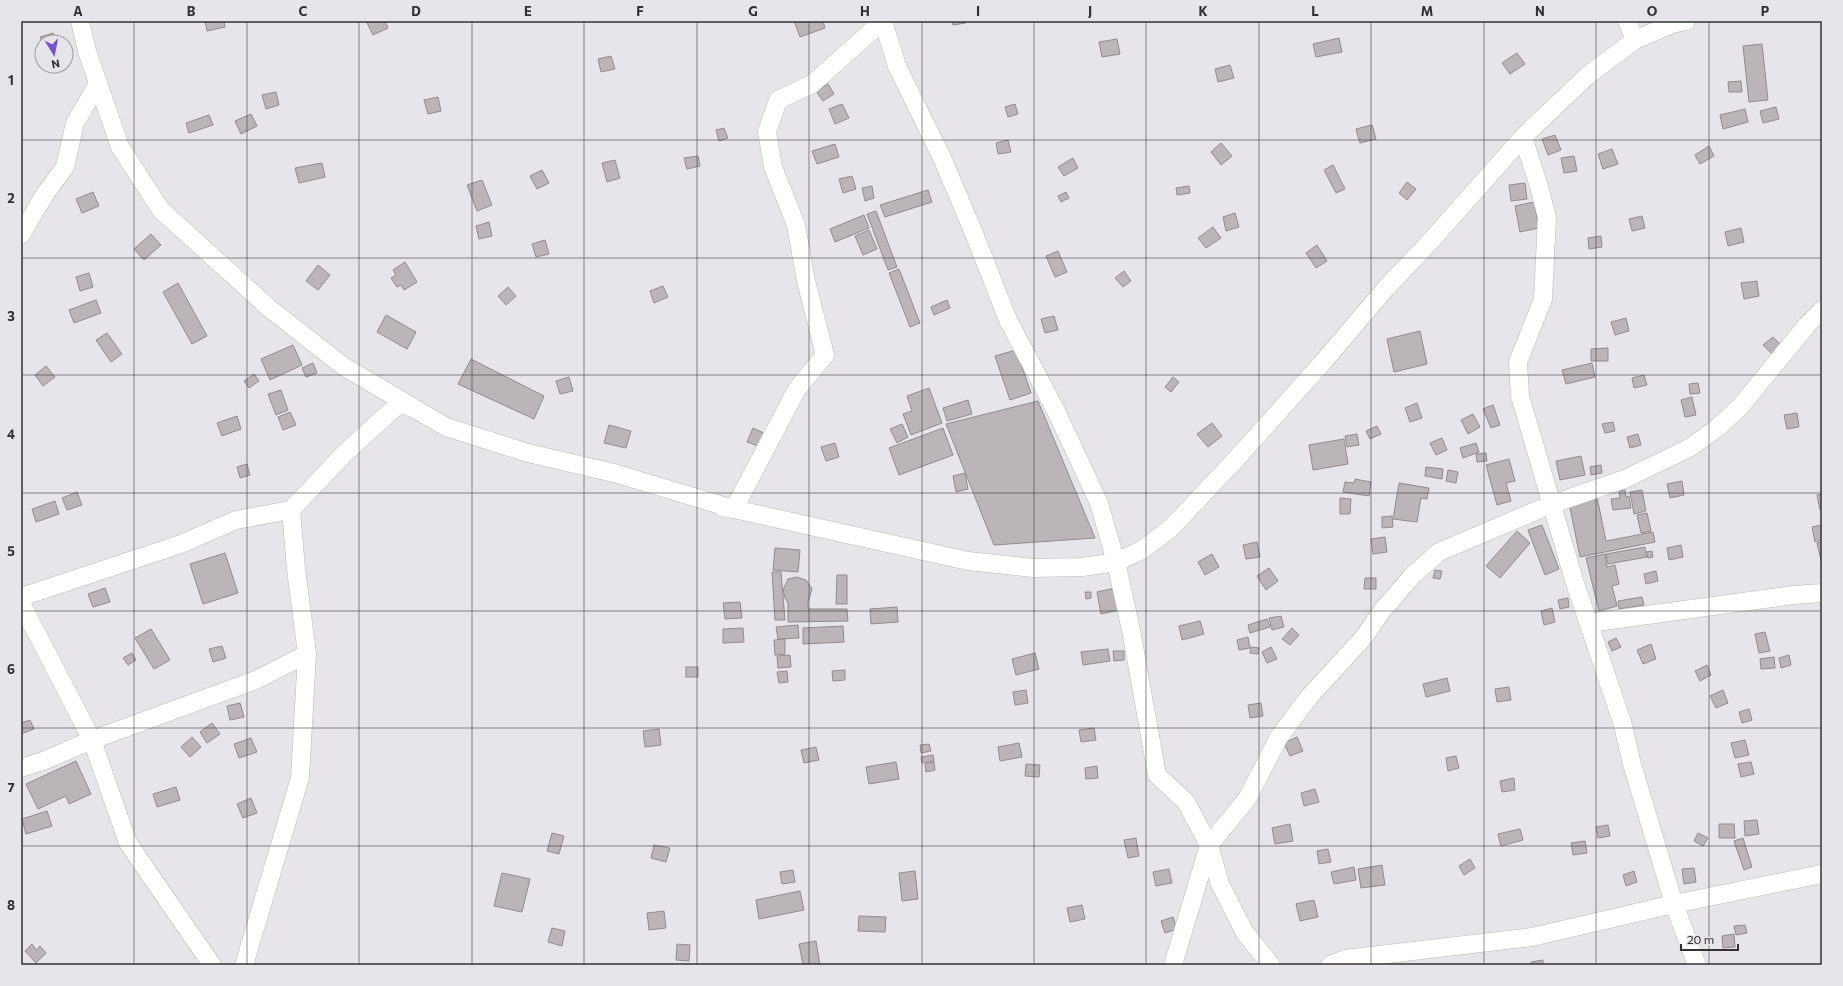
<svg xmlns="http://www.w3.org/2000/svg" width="1843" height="986" font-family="Commissioner,sans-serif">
<rect width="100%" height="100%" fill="#e7e4ea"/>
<g fill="#bbb4b8" stroke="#918b8e">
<polygon points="205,21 224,21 225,27 207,31"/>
<polygon points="371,21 385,21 388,28 373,35 367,23"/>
<polygon points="794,21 823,21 825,28 800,37"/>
<polygon points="952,21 965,21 966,23 953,25"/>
<polygon points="53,33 56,42 42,42 40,37"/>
<polygon points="1339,38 1342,52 1316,57 1313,44"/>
<polygon points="1117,39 1120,54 1102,57 1099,42"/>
<polygon points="1762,44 1768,100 1749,102 1743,46"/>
<polygon points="1517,53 1525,64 1510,74 1502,63"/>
<polygon points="611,56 615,69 601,72 598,59"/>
<polygon points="1230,65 1234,78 1218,82 1215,69"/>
<polygon points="1741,81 1742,92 1729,92 1728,82"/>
<polygon points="828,84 834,94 823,101 816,91"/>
<polygon points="276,92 279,105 266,109 262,95"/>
<polygon points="438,97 441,111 428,114 424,100"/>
<polygon points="842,104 849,118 835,124 829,109"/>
<polygon points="1015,104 1018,114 1008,117 1005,107"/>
<polygon points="1776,107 1779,119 1763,123 1760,111"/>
<polygon points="1745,109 1748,122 1723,129 1720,115"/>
<polygon points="251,114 257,126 241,134 235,121"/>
<polygon points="209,115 213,125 189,133 186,123"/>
<polygon points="1372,125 1376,139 1360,143 1356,129"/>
<polygon points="724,128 728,138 719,141 716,130"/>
<polygon points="1555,135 1561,150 1548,155 1542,139"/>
<polygon points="1008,140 1011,152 998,154 996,143"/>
<polygon points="1221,143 1232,156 1221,165 1211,152"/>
<polygon points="835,144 839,157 817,164 812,151"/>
<polygon points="1709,146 1714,156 1700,164 1695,155"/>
<polygon points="1612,149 1618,164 1603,169 1598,154"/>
<polygon points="698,156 700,166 687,169 684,158"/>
<polygon points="1574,156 1577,171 1564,173 1561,158"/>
<polygon points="1073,158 1078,168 1064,176 1058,167"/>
<polygon points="615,160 620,178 607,182 602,163"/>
<polygon points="322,163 325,177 299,183 295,168"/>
<polygon points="1333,165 1345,189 1336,193 1324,170"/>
<polygon points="542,170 549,183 537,189 530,176"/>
<polygon points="852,176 856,189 843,193 839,179"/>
<polygon points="482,180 492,205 477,211 467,185"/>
<polygon points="1407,182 1416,189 1407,200 1399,193"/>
<polygon points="1525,183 1527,199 1511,201 1509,185"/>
<polygon points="872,186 874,198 865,201 862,188"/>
<polygon points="1189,186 1190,193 1177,195 1176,188"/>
<polygon points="928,190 932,202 885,217 880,205"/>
<polygon points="93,192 99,206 82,213 76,199"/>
<polygon points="1066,192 1069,198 1061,202 1058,196"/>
<polygon points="1534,202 1539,228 1520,232 1515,206"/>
<polygon points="876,211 897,267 888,270 867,214"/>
<polygon points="1235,213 1239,227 1226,231 1223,217"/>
<polygon points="864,215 869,228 835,242 830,229"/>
<polygon points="1642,216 1645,228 1632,231 1629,219"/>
<polygon points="489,222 492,236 479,239 476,226"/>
<polygon points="1213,227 1221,238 1206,248 1198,238"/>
<polygon points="1741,228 1744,242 1728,246 1725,232"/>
<polygon points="869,230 877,249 863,255 855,236"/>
<polygon points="151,234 161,245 144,260 134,249"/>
<polygon points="1601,236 1602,247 1589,249 1588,238"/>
<polygon points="545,240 549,254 536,257 532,244"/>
<polygon points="1317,245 1327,261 1316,268 1306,253"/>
<polygon points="1058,251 1067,272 1055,277 1046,256"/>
<polygon points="405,262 417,282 404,290 401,285 397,287 391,278 396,275 393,270"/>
<polygon points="318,265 330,275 318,290 306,281"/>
<polygon points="899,269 920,323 910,327 889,273"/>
<polygon points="1124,271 1131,281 1123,287 1115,278"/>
<polygon points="89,273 93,287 80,291 76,277"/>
<polygon points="1757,281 1759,296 1744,299 1741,283"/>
<polygon points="178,283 207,336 192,344 163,292"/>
<polygon points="663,286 668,297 654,303 650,291"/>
<polygon points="508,287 516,296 506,305 498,296"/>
<polygon points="96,300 101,313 74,323 69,310"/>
<polygon points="947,300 950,308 934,315 931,307"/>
<polygon points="386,315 416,332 407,349 377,332"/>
<polygon points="1054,316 1058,330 1045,333 1041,319"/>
<polygon points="1626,318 1629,331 1615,335 1611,322"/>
<polygon points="1420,331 1427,364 1394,372 1387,339"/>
<polygon points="107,333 122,354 111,362 96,340"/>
<polygon points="1773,337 1781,345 1772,354 1763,345"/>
<polygon points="293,345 302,365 270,380 261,359"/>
<polygon points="1608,348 1608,361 1591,361 1591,349"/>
<polygon points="1016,350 1031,393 1010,400 995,356"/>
<polygon points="471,359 544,396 534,419 458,384"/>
<polygon points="313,363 317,373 306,377 302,368"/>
<polygon points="1592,363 1595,377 1566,384 1562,370"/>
<polygon points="46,366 55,377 43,386 35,375"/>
<polygon points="254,374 259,381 249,388 244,381"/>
<polygon points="1644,375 1647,385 1634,388 1632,378"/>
<polygon points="569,377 573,391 560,394 556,381"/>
<polygon points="1173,377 1179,382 1171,392 1165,387"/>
<polygon points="1698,383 1700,393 1690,394 1689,384"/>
<polygon points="929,388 942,423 911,435 903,414 912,411 907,396"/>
<polygon points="281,390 288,410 276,415 268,394"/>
<polygon points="1692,397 1696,415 1685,417 1681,400"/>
<polygon points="968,400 972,414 947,421 943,408"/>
<polygon points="1038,401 1095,538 994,545 946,424"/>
<polygon points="1417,403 1422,418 1410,422 1405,408"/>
<polygon points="1493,405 1500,425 1491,428 1483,409"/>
<polygon points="290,412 296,425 283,430 278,417"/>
<polygon points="1797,413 1799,427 1787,429 1784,415"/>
<polygon points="1473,414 1480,427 1468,434 1461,420"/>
<polygon points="237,416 241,429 222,436 217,423"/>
<polygon points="1613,422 1615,431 1605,433 1602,424"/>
<polygon points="1212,423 1222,436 1208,447 1197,434"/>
<polygon points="902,424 908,437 897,443 890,429"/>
<polygon points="609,425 631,431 626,448 604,443"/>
<polygon points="1377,426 1381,434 1370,439 1366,431"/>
<polygon points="753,428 766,434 761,447 747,442"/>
<polygon points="943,428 953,455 899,475 889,448"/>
<polygon points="1357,434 1359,445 1347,447 1345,436"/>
<polygon points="1638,434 1641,445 1630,448 1627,437"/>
<polygon points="1442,438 1447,450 1436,455 1430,443"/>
<polygon points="1344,439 1348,464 1313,470 1309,445"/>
<polygon points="835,443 839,457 826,461 821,447"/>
<polygon points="1476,443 1479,452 1463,458 1460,448"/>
<polygon points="1486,453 1487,461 1477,462 1476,454"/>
<polygon points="1581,456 1585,475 1560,480 1556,461"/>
<polygon points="1509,459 1515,481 1506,483 1511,501 1497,505 1486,465"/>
<polygon points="247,464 250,475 240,478 237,467"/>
<polygon points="1601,465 1602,473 1591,475 1590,467"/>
<polygon points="1426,467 1443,469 1442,479 1425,476"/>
<polygon points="1448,470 1458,472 1456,483 1446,481"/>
<polygon points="965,473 968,489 956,492 953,476"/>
<polygon points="1355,479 1371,482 1369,496 1343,492 1345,482 1354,483"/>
<polygon points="1682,481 1684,495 1670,498 1667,484"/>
<polygon points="1399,483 1429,488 1427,499 1421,498 1417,522 1393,519"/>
<polygon points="1625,490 1626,497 1629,496 1631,508 1613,510 1611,499 1620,498 1619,491"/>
<polygon points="1642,490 1646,511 1634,514 1630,492"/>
<polygon points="77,492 82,505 67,510 62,498"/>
<polygon points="1822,494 1822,509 1820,510 1817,495"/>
<polygon points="1597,497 1606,541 1653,532 1655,542 1580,557 1569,503"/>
<polygon points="1340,498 1351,499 1350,514 1340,514"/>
<polygon points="55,501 59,514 36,522 32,509"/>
<polygon points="1647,513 1651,531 1641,533 1637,515"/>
<polygon points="1392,516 1393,527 1382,528 1382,517"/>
<polygon points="1542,525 1559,569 1545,575 1528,530"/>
<polygon points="1822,525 1822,540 1815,542 1812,527"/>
<polygon points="1517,531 1530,543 1500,578 1486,566"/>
<polygon points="1385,537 1387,552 1373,554 1371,539"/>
<polygon points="1257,542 1260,557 1246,559 1243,545"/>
<polygon points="1822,542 1822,565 1817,543"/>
<polygon points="1681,545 1683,557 1669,560 1667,548"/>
<polygon points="1645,547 1647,557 1608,564 1606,554"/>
<polygon points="775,548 800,550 798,572 773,570"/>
<polygon points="1652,551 1653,557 1648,558 1646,552"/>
<polygon points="225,553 238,593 203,604 190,564"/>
<polygon points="1212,554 1219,567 1205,575 1198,562"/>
<polygon points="1605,554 1607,567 1615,565 1619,584 1612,586 1617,606 1599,611 1586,558"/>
<polygon points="1269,568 1278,581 1266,590 1257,576"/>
<polygon points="1435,570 1442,571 1440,579 1433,578"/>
<polygon points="1656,571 1658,581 1646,584 1644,574"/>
<polygon points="772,572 781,572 785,620 775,620"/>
<polygon points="837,575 847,575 847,604 836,604"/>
<polygon points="797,577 806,580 812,589 808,602 808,609 847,609 848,621 788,622 788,603 785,598 783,590 788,579"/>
<polygon points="1365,578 1376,578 1376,589 1364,589"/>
<polygon points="1120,587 1124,609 1101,614 1097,592"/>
<polygon points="105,588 110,602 93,607 88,594"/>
<polygon points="1085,592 1091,592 1091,598 1086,599"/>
<polygon points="1642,597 1644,605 1619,609 1618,601"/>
<polygon points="1568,598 1569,607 1560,609 1558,600"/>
<polygon points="740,602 742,618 725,619 723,603"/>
<polygon points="897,607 898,622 871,624 870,609"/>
<polygon points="1552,608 1555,622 1544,625 1541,611"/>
<polygon points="1281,616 1284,627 1272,630 1269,618"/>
<polygon points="1267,619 1270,627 1250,633 1248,625"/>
<polygon points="1200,621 1204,634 1182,640 1179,626"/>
<polygon points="798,625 799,638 778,639 776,627"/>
<polygon points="843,626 844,642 803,644 803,628"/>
<polygon points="743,628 744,642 723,643 723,629"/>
<polygon points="1292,628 1299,635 1290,645 1282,639"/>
<polygon points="151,629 170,660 154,669 135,638"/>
<polygon points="1765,632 1770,651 1759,653 1755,634"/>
<polygon points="1248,637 1250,648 1239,650 1237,640"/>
<polygon points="1616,638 1621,647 1612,651 1608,642"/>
<polygon points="785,639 785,654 775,655 774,640"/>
<polygon points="1651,644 1656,659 1643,664 1637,650"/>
<polygon points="222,646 226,658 213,662 209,649"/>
<polygon points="1251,647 1259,648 1258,654 1250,653"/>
<polygon points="1271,647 1277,659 1267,663 1262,652"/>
<polygon points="1108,649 1110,661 1083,665 1081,652"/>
<polygon points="1113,651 1124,651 1124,660 1114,661"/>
<polygon points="132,653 136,660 128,665 123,658"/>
<polygon points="1035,653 1039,669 1016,675 1012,659"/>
<polygon points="790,655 791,667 778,668 777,656"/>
<polygon points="1789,655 1791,665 1781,668 1779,658"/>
<polygon points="1774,657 1775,668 1761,669 1760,659"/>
<polygon points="1707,665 1711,675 1700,681 1695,671"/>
<rect x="686" y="667" width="12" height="10"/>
<polygon points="845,670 845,680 833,681 832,671"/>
<polygon points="787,671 788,682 779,683 777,672"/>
<polygon points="1447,678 1450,691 1426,697 1423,684"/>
<polygon points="1509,687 1511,700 1497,702 1495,689"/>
<polygon points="1026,690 1028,703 1015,705 1013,692"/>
<polygon points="1723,690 1728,703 1716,708 1710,696"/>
<polygon points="240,703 244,717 230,720 227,706"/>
<polygon points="1261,703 1263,716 1250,718 1248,705"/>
<polygon points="1749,709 1752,720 1742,723 1739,712"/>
<polygon points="30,720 34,729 21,734 21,723"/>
<polygon points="212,723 220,734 207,743 200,732"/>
<polygon points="1094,728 1096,740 1081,742 1079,730"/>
<polygon points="659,729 661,745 645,747 643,731"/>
<polygon points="192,737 201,747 190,757 181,747"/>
<polygon points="1297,737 1303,751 1290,756 1284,743"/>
<polygon points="251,738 257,752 239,758 234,744"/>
<polygon points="1745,740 1749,755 1735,758 1731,743"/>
<polygon points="1019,743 1022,757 1000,761 998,747"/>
<polygon points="929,744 931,751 921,753 920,745"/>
<polygon points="816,747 819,760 804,763 801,750"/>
<polygon points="933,755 934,761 922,763 921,757"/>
<polygon points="1456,756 1459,768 1448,771 1446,758"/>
<polygon points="76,761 91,794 69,804 66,796 38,809 26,784"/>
<polygon points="896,762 899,779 869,784 866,767"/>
<polygon points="934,762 935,770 926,772 925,764"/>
<polygon points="1751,762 1754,774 1741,777 1738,764"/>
<polygon points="1026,764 1040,765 1039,777 1025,776"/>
<polygon points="1097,766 1098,778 1086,779 1085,768"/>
<polygon points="1514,778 1515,790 1502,792 1500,781"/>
<polygon points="176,787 180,800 157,807 153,794"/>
<polygon points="1315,789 1319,802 1304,806 1301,793"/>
<polygon points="251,798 257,813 243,818 237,804"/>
<polygon points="47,811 52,826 26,834 22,819"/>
<polygon points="1757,820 1759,834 1745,836 1744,821"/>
<polygon points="1290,824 1293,841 1275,844 1272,828"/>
<polygon points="1719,824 1734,824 1735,838 1719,838"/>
<polygon points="1608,825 1610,836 1598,838 1596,827"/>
<polygon points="1520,829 1523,840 1501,846 1498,834"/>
<polygon points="552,833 564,836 559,854 547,851"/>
<polygon points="1698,833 1708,838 1703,846 1694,841"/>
<polygon points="1136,838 1139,856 1128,858 1124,840"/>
<polygon points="1743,838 1752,867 1744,870 1734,841"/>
<polygon points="1585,841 1587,853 1573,855 1571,843"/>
<polygon points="654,845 670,848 666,862 651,858"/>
<polygon points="1328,849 1331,862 1319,864 1317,851"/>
<polygon points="1470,859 1475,868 1464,875 1459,866"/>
<polygon points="1382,865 1385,885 1361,888 1358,869"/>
<polygon points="1354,867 1356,880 1334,884 1331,872"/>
<polygon points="1694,868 1696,882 1684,884 1682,869"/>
<polygon points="1169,869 1172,883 1156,886 1153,872"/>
<polygon points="793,870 795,882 782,884 780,872"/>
<polygon points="915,871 918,899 902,901 899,873"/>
<polygon points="1634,871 1637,882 1626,886 1623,875"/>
<polygon points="502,873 530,879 522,912 494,906"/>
<polygon points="800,891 804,910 759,919 756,900"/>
<polygon points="1314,900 1318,917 1300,921 1296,904"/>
<polygon points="1082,905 1085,919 1070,922 1067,908"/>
<polygon points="664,911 666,928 649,930 647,913"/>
<polygon points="859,916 886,917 885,932 858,931"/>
<polygon points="1173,917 1177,929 1165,933 1161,921"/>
<polygon points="1745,925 1747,933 1736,935 1734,926"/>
<polygon points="552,928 565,931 562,946 548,942"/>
<polygon points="1734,934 1735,947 1723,948 1722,936"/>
<polygon points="816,941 820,965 803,965 799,944"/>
<polygon points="32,944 36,950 40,946 46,953 36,963 25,951"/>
<polygon points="677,944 690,945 689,961 676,960"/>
<polygon points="1543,960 1543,965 1531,965 1531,962"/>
</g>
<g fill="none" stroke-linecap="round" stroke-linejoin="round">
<defs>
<g id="minor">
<polyline points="80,21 87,51 120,147 161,210 269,308 343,366 446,427 528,453 614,473 734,509 968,561 1034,568 1082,567 1116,562 1142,550 1171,528 1237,458 1324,361 1386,288 1427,245 1523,137 1587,76 1635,40 1672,24 1686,21"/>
<polyline points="883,21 897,66 943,160 975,236 1008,320 1056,411 1099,503 1116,562 1131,630 1157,775 1186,802 1209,845 1173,965"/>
<polyline points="1627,21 1635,40"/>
<polyline points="1523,137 1538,183 1547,217 1543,299 1518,362 1520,396 1574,580 1622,722 1632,764 1674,904 1697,965"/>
<polyline points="21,235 45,194 65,167 75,123 98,84"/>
<polyline points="722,507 734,509 797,389 825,355 806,281 796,225 773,167 767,132 778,100 812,84 883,21"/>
<polyline points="21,597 181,544 236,520 291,510"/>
<polyline points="21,603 92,740 128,843 212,965"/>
<polyline points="1589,623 1794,595 1822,593"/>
<polyline points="21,768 43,761 92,740 256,680 307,654"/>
<polyline points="244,965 300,778 307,654 296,569 291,510 345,453 400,403 413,408"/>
<polyline points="1271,965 1245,933 1220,884 1209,845 1247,799 1279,737 1309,697 1364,637 1382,611 1412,576 1439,552 1552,504 1625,479 1689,448 1716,429 1740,407 1807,325 1822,310"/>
<polyline points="1330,965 1345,959 1532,937 1674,904 1822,874"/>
</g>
</defs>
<use href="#minor" stroke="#bbb8be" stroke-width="19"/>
<use href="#minor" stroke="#fff" stroke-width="18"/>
</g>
<path fill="none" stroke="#323033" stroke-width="1" stroke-opacity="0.55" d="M134,21V965M247,21V965M359,21V965M472,21V965M584,21V965M697,21V965M809,21V965M922,21V965M1034,21V965M1146,21V965M1259,21V965M1371,21V965M1484,21V965M1596,21V965M1709,21V965M21,140H1822M21,258H1822M21,375H1822M21,493H1822M21,611H1822M21,728H1822M21,846H1822"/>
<rect width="1843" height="986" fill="none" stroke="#e7e4ea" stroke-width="44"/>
<g transform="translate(54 54) rotate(170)"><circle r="19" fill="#e7e4ea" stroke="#9f9ca1"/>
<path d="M0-3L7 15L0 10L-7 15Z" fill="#7b53cd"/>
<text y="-6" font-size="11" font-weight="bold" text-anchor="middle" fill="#323033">N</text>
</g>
<path d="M1681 944v6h57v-6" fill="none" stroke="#323033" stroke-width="2"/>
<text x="1687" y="944" font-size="12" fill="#323033" stroke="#e7e4ea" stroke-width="3" paint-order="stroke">20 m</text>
<rect x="22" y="22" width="1799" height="942" fill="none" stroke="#323033" stroke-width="1.5"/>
<g font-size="13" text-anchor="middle" font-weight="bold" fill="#323033">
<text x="78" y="16">A</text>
<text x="191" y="16">B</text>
<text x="303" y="16">C</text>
<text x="416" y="16">D</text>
<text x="528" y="16">E</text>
<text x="640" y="16">F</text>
<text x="753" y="16">G</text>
<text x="865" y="16">H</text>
<text x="978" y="16">I</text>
<text x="1090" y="16">J</text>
<text x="1203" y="16">K</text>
<text x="1315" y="16">L</text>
<text x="1427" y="16">M</text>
<text x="1540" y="16">N</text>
<text x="1652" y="16">O</text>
<text x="1765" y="16">P</text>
<text x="11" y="85">1</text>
<text x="11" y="203">2</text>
<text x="11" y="321">3</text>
<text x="11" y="439">4</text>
<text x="11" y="556">5</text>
<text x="11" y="674">6</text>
<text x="11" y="792">7</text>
<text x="11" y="910">8</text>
</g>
</svg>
